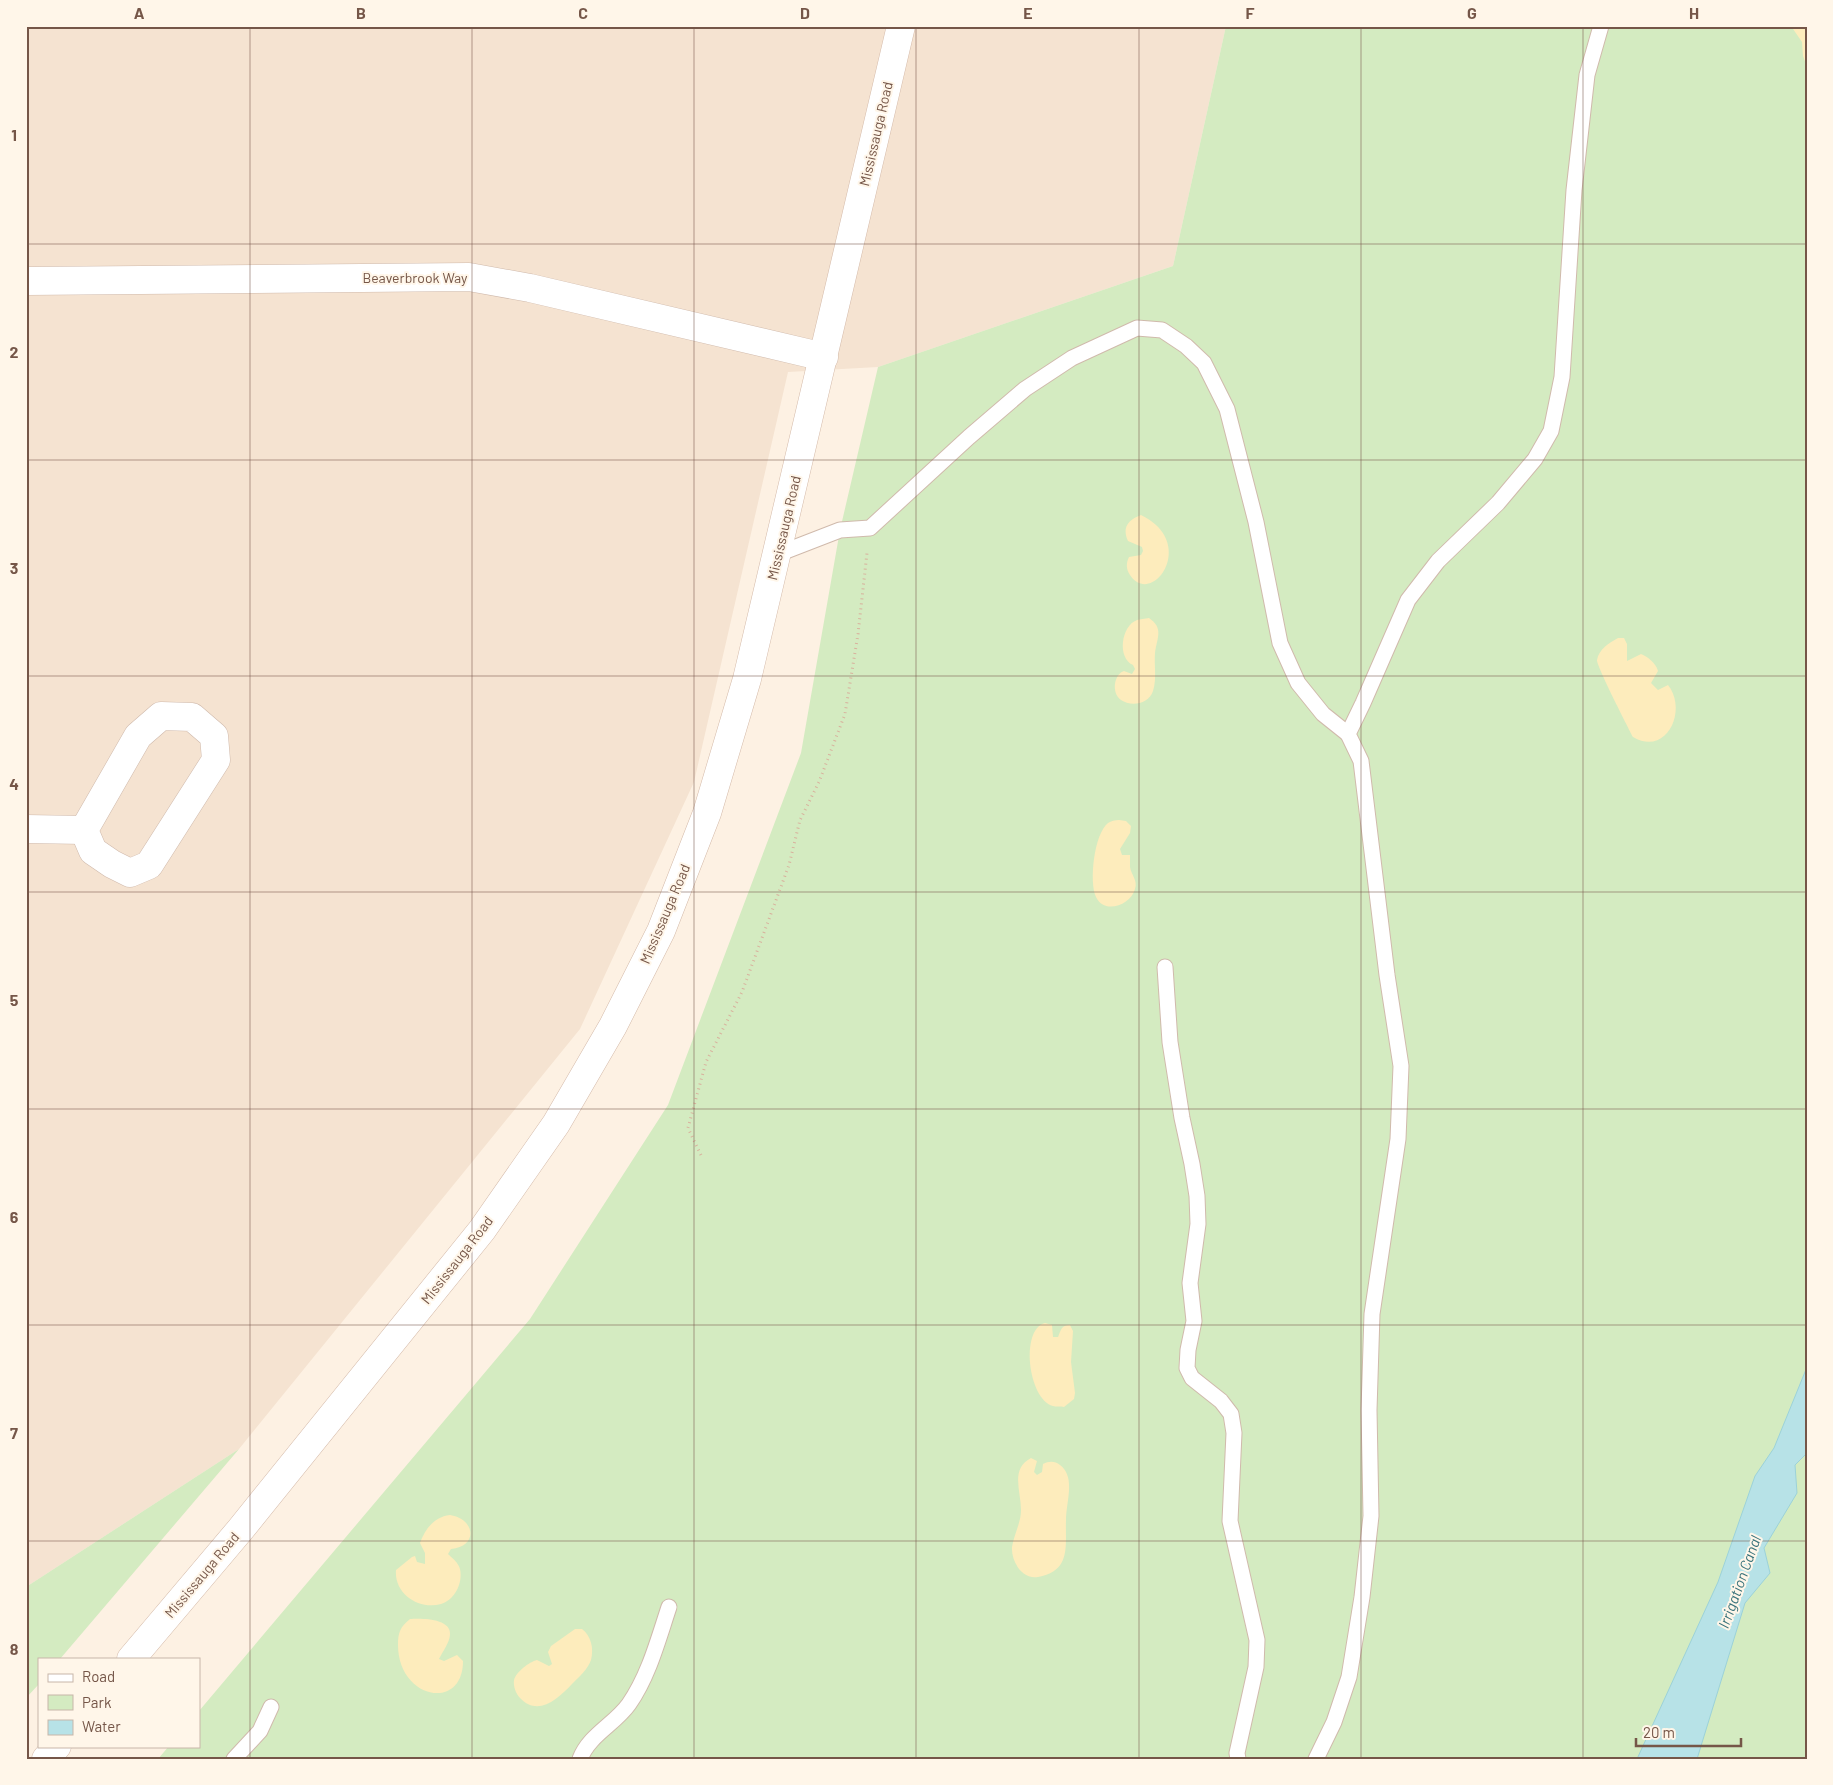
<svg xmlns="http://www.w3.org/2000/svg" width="1833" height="1785" font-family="Barlow,sans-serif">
<rect width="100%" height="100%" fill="#fdf1e3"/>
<polygon fill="#f5e3d1" points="26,26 1226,26 1173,266 878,367 788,372 694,782 580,1029 239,1449 26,1587"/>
<g fill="#d4ebc1">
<polygon points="1226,26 1807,26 1807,1759 158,1759 169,1746 199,1746 199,1711 530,1319 668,1105 801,753 840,530 878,367 1173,266"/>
<polygon points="239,1449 60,1659 39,1659 39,1684 26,1698 26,1587"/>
</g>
<g fill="#fdecbc">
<polygon points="1791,26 1807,26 1807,67 1803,56 1802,42"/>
<path d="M1141,515C1199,543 1152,608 1130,575C1126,569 1126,563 1129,557L1141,555L1143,551L1142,547L1128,541C1122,527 1128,520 1141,515Z"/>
<path d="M1149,618C1164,628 1157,638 1155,653C1154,666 1157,679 1153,691C1149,704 1131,707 1121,700C1111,693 1114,674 1124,671L1132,674L1135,669L1133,665C1117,658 1121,626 1137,620C1140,619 1145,619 1149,618Z"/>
<path d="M1618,638H1624L1627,644V661L1641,654C1648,657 1656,663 1658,671L1651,683L1658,690L1668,685C1688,710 1667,757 1633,737C1628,727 1596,665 1597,660C1599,649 1609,643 1618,638Z"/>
<path d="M1119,820L1126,821L1131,826L1130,833L1120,849L1122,855H1130C1130,859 1130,863 1130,867C1131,875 1138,880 1135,889C1131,905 1104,915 1096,897C1089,882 1094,834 1108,823C1111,821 1115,820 1119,820Z"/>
<path d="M1045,1323L1052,1325L1053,1337H1058C1061,1330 1061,1325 1070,1325L1073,1331L1071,1362L1075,1393L1074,1399L1064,1407C1061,1406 1056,1407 1053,1406C1028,1399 1020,1329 1045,1323Z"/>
<path d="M1031,1458L1037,1461L1034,1472L1037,1475L1042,1472L1043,1464C1049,1461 1055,1461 1060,1465C1076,1477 1066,1502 1066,1520C1065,1545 1072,1571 1038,1577C1022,1580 1011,1561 1012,1547C1014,1534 1021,1523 1021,1510C1021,1491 1010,1469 1031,1458Z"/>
<path d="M450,1515C475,1519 479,1546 451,1549L448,1554C453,1559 458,1562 460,1569C463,1583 455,1600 441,1604C419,1610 394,1594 396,1570L412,1557L415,1556L417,1562L425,1564V1553L420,1543C425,1529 434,1517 450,1515Z"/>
<path d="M410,1619C420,1618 451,1618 450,1634C450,1642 443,1651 439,1659L444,1661L457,1655L463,1661C463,1712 398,1699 398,1645C398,1633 400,1627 410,1619Z"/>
<path d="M575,1629H582C591,1636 594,1648 591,1660C588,1669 579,1677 572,1684C558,1699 538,1717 520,1698C516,1694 513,1686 514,1680C516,1672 529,1662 537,1660L549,1666L552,1664L548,1652L551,1646Z"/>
</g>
<polygon fill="#b7e2e7" stroke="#9cd2d9" points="1807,1367 1807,1453 1795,1465 1797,1493 1764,1548 1770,1573 1745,1603 1697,1759 1637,1759 1718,1582 1755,1476 1774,1448"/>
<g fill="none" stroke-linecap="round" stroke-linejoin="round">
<defs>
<g id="service">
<polyline points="778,554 840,530 870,528 969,437 1025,389 1072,358 1137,328 1162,330 1186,346 1204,363 1227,409 1256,522 1280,643 1298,683 1323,714 1348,734"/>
<polyline points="1165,967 1170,1042 1182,1118 1192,1164 1197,1196 1198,1224 1190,1283 1194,1321 1188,1350 1187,1368 1192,1378 1221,1401 1231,1414 1234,1433 1230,1521 1257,1640 1256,1667 1237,1753 1238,1759"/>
<polyline points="234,1759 260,1731 271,1707"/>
<path d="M580,1759C589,1735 615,1724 629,1704C649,1675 658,1640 669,1607"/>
<polyline points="1316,1759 1334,1722 1349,1677 1362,1597 1371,1516 1369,1410 1372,1314 1398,1139 1401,1066 1387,975 1361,761 1348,734 1363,703 1408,600 1438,561 1498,503 1535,459 1551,431 1562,377 1574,190 1587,75 1601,26"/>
</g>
<g id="minor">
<polyline points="26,281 469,277 530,288 824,357"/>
<polygon points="161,716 192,717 214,736 216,760 149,865 130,873 112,864 93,851 84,830 138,736"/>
<polyline points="26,829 84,830"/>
</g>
<g id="secondary">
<polyline points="131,1659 240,1530 482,1230 556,1124 613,1026 661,931 707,813 747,679 901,26"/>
<polyline points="46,1759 57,1746"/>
</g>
</defs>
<use href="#service" stroke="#d0baac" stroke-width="17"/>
<use href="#minor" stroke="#d0baac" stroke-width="29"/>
<use href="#secondary" stroke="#d4baa9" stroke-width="29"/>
<polyline stroke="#d8b19d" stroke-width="3" stroke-dasharray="1 4" stroke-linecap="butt" points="701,1155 688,1128 706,1062 742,992 789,865 800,820 819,782 845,714 858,634 867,553"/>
<use href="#service" stroke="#fff" stroke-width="15"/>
<use href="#minor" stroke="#fff" stroke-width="28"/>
<use href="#secondary" stroke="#fff" stroke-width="28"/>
</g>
<path fill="none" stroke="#755648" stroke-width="1" stroke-opacity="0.55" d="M250,26V1759M472,26V1759M694,26V1759M916,26V1759M1139,26V1759M1361,26V1759M1583,26V1759M26,244H1807M26,460H1807M26,676H1807M26,892H1807M26,1109H1807M26,1325H1807M26,1541H1807"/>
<g text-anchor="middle" stroke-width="4" stroke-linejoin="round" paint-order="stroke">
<g font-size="14" fill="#755648" stroke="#fff6e9">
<text transform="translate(876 134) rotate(-77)" y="5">Mississauga Road</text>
<text x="415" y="283">Beaverbrook Way</text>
<text transform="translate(784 528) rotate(-77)" y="5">Mississauga Road</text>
<text transform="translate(665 914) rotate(-67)" y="5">Mississauga Road</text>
<text transform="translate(457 1260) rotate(-52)" y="5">Mississauga Road</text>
<text transform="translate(202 1575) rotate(-50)" y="5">Mississauga Road</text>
</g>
<g font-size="15" font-style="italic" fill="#3b747c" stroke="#fff6e9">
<text transform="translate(1740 1582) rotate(-70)" y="5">Irrigation Canal</text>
</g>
</g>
<rect width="1833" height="1785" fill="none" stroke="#fff6e9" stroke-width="55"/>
<rect x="38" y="1658" width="162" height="90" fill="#fff6e9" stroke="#c8b6a9"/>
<rect x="48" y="1674" width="25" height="8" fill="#ffffff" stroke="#c8b6a9"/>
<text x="82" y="1682" font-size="15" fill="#755648">Road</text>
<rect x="48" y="1695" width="25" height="15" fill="#d4ebc1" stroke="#c8b6a9"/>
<text x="82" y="1708" font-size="15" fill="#755648">Park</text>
<rect x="48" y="1720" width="25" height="15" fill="#b7e2e7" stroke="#c8b6a9"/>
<text x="82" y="1732" font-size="15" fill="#755648">Water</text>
<path d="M1636 1738v8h105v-8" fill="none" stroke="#755648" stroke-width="2.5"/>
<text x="1643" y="1738" font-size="15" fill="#755648" stroke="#fff6e9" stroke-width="4" paint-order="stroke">20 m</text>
<rect x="28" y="28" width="1778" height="1730" fill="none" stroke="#755648" stroke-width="2"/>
<g font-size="16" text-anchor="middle" font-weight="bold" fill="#755648">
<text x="139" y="19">A</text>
<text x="361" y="19">B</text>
<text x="583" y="19">C</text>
<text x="805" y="19">D</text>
<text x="1028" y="19">E</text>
<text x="1250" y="19">F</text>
<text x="1472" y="19">G</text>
<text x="1694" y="19">H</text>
<text x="14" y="141">1</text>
<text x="14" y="358">2</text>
<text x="14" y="574">3</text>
<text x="14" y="790">4</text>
<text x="14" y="1006">5</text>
<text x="14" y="1223">6</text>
<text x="14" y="1439">7</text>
<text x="14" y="1655">8</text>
</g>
</svg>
